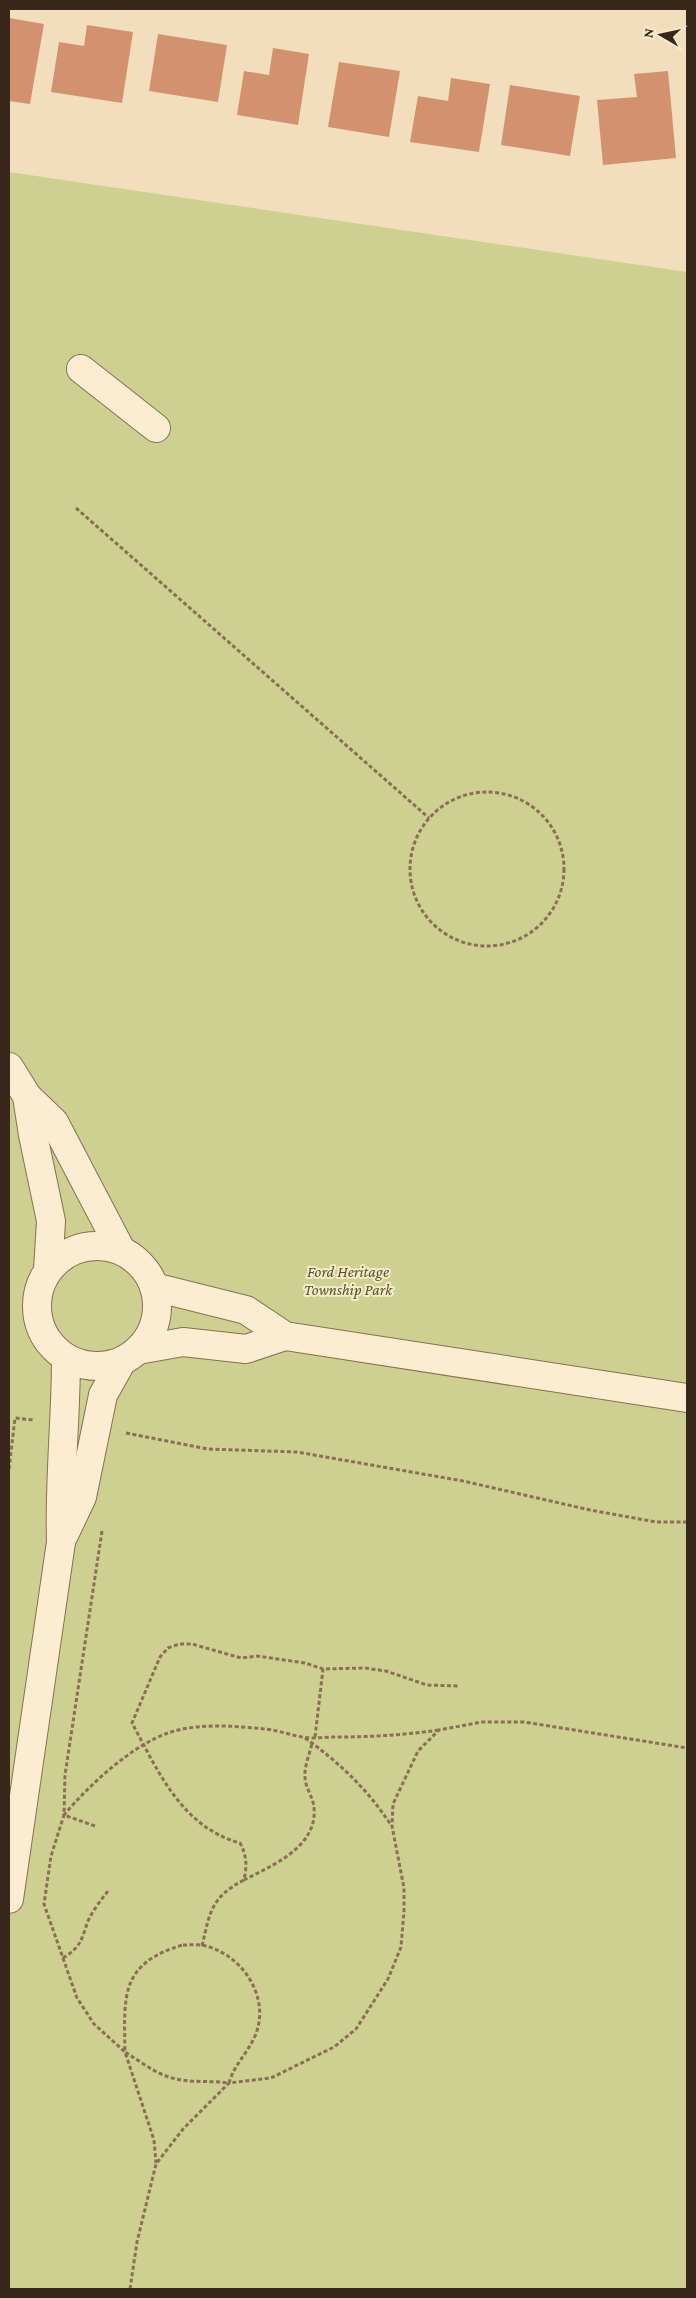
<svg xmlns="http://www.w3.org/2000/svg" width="696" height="2298" font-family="'Crimson Pro',serif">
<rect width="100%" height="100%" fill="#f2debd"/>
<polygon fill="#cdd090" points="9,172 687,272 687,2289 9,2289"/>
<g fill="#d3926f">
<polygon points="9,18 44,24 30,104 9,101"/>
<polygon points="87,25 133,32 122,103 51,92 59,42 84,46"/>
<polygon points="158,34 227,45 218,102 149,91"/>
<polygon points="273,48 309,54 298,125 237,115 244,71 269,75"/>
<polygon points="339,62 400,71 389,137 328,127"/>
<polygon points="668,71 676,158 603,165 597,100 637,97 634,74"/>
<polygon points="451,78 490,84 479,152 410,142 418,96 448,101"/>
<polygon points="510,85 580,96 570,156 501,145"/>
</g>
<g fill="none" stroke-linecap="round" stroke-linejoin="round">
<defs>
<g id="minor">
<polyline points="81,369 156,428"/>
<polyline points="9,1067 27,1096 54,1122 121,1250"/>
<polyline points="27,1096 33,1135 51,1221 48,1270"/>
<circle cx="97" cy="1306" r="60"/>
<polyline points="154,1287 246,1310 285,1336 687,1398"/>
<polyline points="138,1350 183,1342 246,1349 285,1336"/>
<polyline points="63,1537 82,1497 103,1395 122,1361"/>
<path d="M9,1899L61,1542C59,1481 66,1419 66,1358"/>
</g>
</defs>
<use href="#minor" stroke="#8b6e55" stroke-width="30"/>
<g stroke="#8b6e55" stroke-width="3" stroke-dasharray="4 2.5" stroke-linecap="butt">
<polyline points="76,508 429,818"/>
<circle cx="487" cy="869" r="77"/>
<polyline points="126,1433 208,1449 297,1452 463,1481 590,1510 656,1522 687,1522"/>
<polyline points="9,1469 15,1418 34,1420"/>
<polyline points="102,1531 65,1775 64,1815 51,1856 44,1904 77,1998 94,2024 125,2052 154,2140 156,2163"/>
<polyline points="315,1737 323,1669"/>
<path d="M305,1738C340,1763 368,1790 391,1825"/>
<path d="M95,1826L64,1815C89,1785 133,1744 171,1732C200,1723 235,1726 265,1729C278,1730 290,1735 302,1737C313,1739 325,1737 336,1737C371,1737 404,1735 439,1730"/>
<path d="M244,1880C273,1865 318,1847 314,1807C313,1797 305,1787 305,1777C304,1767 310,1753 312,1743"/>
<path d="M183,1945C191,1945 199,1944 206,1946C244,1956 271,1999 255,2036C247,2054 234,2065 229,2083C209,2080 186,2084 166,2076C152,2071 138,2060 125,2052C124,1996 120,1963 183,1945Z"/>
<path d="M202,1946C210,1912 211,1897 244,1880C247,1866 247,1856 240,1843C182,1827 159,1773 132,1723L160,1657L168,1648L179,1644H192L241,1658L257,1656L305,1663L323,1669L365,1668L386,1671L427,1685L459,1686"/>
<path d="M63,1958C82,1946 81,1940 88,1921C93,1910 101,1900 108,1891"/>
<polyline points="130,2289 137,2242 156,2164 183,2129 229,2083 271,2078 334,2047 356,2029 388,1979 401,1947 404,1911 404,1888 392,1826 393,1804 418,1751 439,1730 482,1722 524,1722 687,1748"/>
</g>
<use href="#minor" stroke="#fcecd1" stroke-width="28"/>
</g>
<g text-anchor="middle" stroke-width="4" stroke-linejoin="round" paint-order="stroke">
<g font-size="16" font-style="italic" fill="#4d571f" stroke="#f8e9cd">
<text x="348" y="1277">Ford Heritage<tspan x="348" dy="18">Township Park</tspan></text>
</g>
</g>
<rect width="696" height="2298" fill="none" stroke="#39271b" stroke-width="20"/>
<g transform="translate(661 35) rotate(279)" stroke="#f8e9cd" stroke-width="4" paint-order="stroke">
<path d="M0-4L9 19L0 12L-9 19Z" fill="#39271b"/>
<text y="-8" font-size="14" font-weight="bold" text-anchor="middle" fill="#39271b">N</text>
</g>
</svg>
